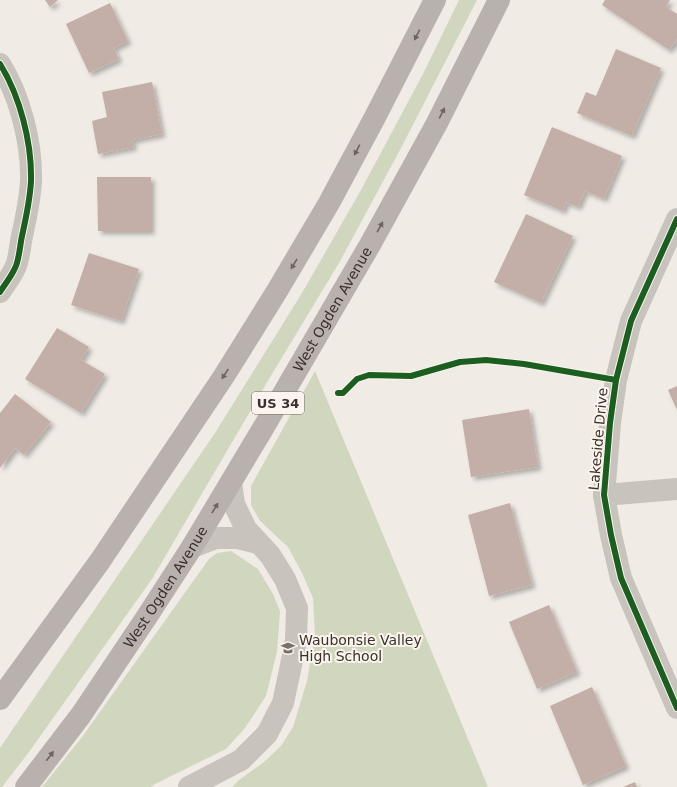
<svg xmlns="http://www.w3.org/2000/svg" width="677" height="787" font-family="'DejaVu Sans',sans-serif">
<defs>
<filter id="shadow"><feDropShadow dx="3.5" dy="3.5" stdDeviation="2" flood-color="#0004"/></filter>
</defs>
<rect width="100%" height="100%" fill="#f0ebe5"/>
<g fill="#d1d6bf">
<polygon points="459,0 477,0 400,150 339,263 269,379 152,579 29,752 2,787 0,787 0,748 215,433 302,293 361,190 424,72"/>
<polygon points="315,371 488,787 232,787 239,780 264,762 281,746 293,727 307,681 315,634 313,598 302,573 288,547 260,521 251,505 251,486"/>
<polygon points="231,551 258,569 273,594 280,611 277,652 266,696 245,728 226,749 155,784 151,787 42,787 82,737 209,559 217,553"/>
</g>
<g fill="#c3afa7" filter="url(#shadow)">
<polygon points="45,0 58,0 50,7"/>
<polygon points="605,0 670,0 666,7 677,14 677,39 669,50 602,5"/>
<polygon points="110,3 128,41 114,48 119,59 89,73 66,24"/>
<polygon points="616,49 661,68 632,136 577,113 586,92 596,96"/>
<polygon points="152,82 162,134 132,140 134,147 98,154 92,121 107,117 102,92"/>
<polygon points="552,127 622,156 604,199 585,191 578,207 566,202 563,211 524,195"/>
<polygon points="97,177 151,177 151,231 98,231"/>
<polygon points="526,214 573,236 541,303 494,282"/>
<polygon points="89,253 139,269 121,321 71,305"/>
<polygon points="57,328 89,347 81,360 105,374 81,413 25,379"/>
<polygon points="677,386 677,410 668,390"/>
<polygon points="15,394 51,422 24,455 15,448 0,468 0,413"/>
<polygon points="529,409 538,467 471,477 462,420"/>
<polygon points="510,503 532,585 489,596 468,515"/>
<polygon points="549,605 577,672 537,689 509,622"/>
<polygon points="592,687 626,766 583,785 550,706"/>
<polygon points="635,782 637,787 623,787"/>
</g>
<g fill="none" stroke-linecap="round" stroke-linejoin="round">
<g stroke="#c9c3be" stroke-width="22">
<path d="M0,64C20,96 32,143 31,181C30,200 26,218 22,236C20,245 19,261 15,268C11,277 5,284 0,292"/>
<polyline points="677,219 631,321 616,380 610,423 604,495 611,535 621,578 677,708"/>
<polyline points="604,495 677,489"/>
<polyline points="192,547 216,538 238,538 258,543"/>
<polyline points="189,787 241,760 267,734 283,703 290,670 296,640 297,608 285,579 270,555 246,529 234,504 231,482"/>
</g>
<g stroke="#b8b1ad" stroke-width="22">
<polyline points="0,699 100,561 224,376 277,291 329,203 374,119 435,0"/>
<path id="s1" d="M26,787L81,715L146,618L192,547L262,430L371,243L437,123L499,0"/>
</g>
<defs>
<g id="cycleway">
<path d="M0,64C20,96 32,143 31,181C30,200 26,218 22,236C20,245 19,261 15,268C11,277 5,284 0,292"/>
<polyline points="677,219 631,321 616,380 610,423 604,495 611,535 621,578 677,708"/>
<polyline points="338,393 343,393 357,379 369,375 411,376 460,362 486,360 524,364 616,380"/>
</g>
</defs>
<use href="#cycleway" stroke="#fbf5ee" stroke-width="8"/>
<use href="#cycleway" stroke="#1b5e20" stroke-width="6"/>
</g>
<defs><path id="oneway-solid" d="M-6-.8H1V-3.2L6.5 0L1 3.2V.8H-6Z"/></defs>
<g fill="#6d645f">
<use href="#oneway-solid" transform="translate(417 35) rotate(117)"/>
<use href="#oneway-solid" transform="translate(442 113) rotate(-63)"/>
<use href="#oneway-solid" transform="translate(357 150) rotate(118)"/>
<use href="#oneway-solid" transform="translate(380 227) rotate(-61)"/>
<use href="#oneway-solid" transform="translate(294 264) rotate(121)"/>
<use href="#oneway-solid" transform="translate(225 374) rotate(123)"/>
<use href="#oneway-solid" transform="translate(215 508) rotate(-59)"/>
<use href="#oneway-solid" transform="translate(50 756) rotate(-53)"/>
</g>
<defs>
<symbol id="school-bare" viewBox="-9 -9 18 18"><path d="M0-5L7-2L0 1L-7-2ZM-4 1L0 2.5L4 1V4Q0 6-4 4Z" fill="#7a716c" stroke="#fbf5ee" stroke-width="2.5" paint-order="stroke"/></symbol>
</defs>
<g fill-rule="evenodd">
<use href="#school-bare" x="278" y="638" width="20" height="20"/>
</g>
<g text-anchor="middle" stroke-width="4" stroke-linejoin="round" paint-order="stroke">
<rect fill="#fbf5ee" stroke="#756b66" stroke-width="1" x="252" y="392" width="52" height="22" rx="3"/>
<g font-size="13" font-weight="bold" fill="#3b302b">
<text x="278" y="408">US 34</text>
</g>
<g font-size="14" fill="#3b302b" stroke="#fbf5ee">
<text dy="5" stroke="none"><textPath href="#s1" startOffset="568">West Ogden Avenue</textPath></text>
<text transform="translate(598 439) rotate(-85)" y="5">Lakeside Drive</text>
<text dy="5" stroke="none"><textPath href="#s1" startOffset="244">West Ogden Avenue</textPath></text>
</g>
<g font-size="14" fill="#3b302b" stroke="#fbf5ee" text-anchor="start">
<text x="299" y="645">Waubonsie Valley<tspan x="299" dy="16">High School</tspan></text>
</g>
</g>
</svg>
